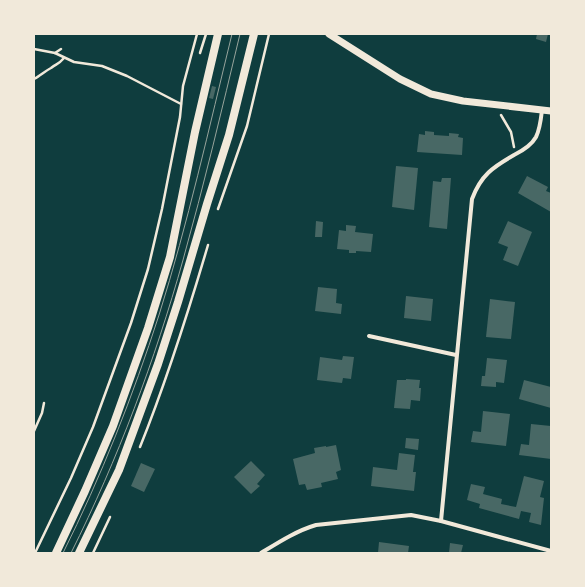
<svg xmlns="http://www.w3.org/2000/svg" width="585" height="587" font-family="'IBM Plex Sans',sans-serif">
<rect width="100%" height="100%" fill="#0f3d3e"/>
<g fill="#486865">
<polygon points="537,34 548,34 546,42 536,39"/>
<polygon points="212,86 216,87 213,99 209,98"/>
<polygon points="425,131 434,132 434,135 449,136 449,133 459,134 458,137 463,138 462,155 417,152 419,134 425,135"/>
<polygon points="396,166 418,168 414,210 392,207"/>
<polygon points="527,176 548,187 546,191 551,193 551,212 518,193"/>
<polygon points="442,178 451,178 447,229 429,227 433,181 441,182"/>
<polygon points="316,221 323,222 322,237 315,237"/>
<polygon points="508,221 532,232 518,266 503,260 508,247 498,243"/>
<polygon points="346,225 356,226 355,232 373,234 371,252 356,251 356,253 349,253 349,250 337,249 339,230 346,231"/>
<polygon points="318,287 337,289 336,303 342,304 341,314 315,311"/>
<polygon points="406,296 433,299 431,321 404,318"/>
<polygon points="490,299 515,302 511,339 486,337"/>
<polygon points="343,356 354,357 351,379 343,378 342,383 317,380 320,357 342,360"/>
<polygon points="487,358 507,360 504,383 496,382 496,387 481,386 482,376 485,376"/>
<polygon points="406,379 420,380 419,388 421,388 420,401 411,400 410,409 394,408 397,380 406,380"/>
<polygon points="524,380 551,387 551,408 519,399"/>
<polygon points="483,411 510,414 506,446 471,442 473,431 481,432"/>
<polygon points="531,424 551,426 551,459 519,455 521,444 529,445"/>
<polygon points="406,438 419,439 418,450 405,448"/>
<polygon points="336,445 341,470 336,472 338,479 321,483 322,487 307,490 305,484 299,485 293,459 315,453 314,448 326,446 326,447"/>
<polygon points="399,453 415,455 413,472 416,472 414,491 371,486 373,467 397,470"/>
<polygon points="251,461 265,475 257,484 260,486 251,494 234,477"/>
<polygon points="141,463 155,469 144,492 131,486"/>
<polygon points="524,476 544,481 540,497 544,498 541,525 529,522 531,513 521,511 519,519 479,508 480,504 467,500 471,484 485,487 483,494 502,499 501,504 516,507"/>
<polygon points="379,542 409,546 408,553 378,553"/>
<polygon points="450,543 463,545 461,553 449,553"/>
</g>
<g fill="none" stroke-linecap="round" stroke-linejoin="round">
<g stroke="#f1e9da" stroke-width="2.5">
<polyline points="34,49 55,53 74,62 102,66 127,76 181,104"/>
<polyline points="55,53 61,49"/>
<polyline points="200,53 206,34"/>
<path d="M34,79C40,76 45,71 51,68C57,63 58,65 64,58"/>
<polyline points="501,115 511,132 514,147"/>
<polyline points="218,209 247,126 269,34"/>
<polyline points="34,431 42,413 44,403"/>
<path d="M140,447C167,380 188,313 208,245"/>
<polyline points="35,553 71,478 93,427 131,323 148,269 162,209 180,117 183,86 197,34"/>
<polyline points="93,553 110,517"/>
</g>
<g stroke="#f1e9da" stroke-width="4">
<polyline points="369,336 456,355"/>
<path d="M441,521L472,199C481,175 493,167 514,155C522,151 531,146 536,137C540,129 541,119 542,110"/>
<path d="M261,553C279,542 296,531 316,525L411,515L441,521L551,551"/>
</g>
<polyline stroke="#f1e9da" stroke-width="7" points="329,34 400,79 431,94 463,101 551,111"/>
<g stroke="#f1e9da" stroke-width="8">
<polyline points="56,553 85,491 113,426 148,328 170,257 195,132 218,34"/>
<polyline points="79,553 119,470 158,364 178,302 207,204 229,135 254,34"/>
</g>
<g stroke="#97a49c" stroke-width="1">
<path d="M63,553C101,477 133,396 159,315C188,223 209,128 232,34"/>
<path d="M71,553C118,459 155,360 183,260C204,185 222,109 240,34"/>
</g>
</g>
<rect width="585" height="587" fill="none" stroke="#f1e9da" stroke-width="70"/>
</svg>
